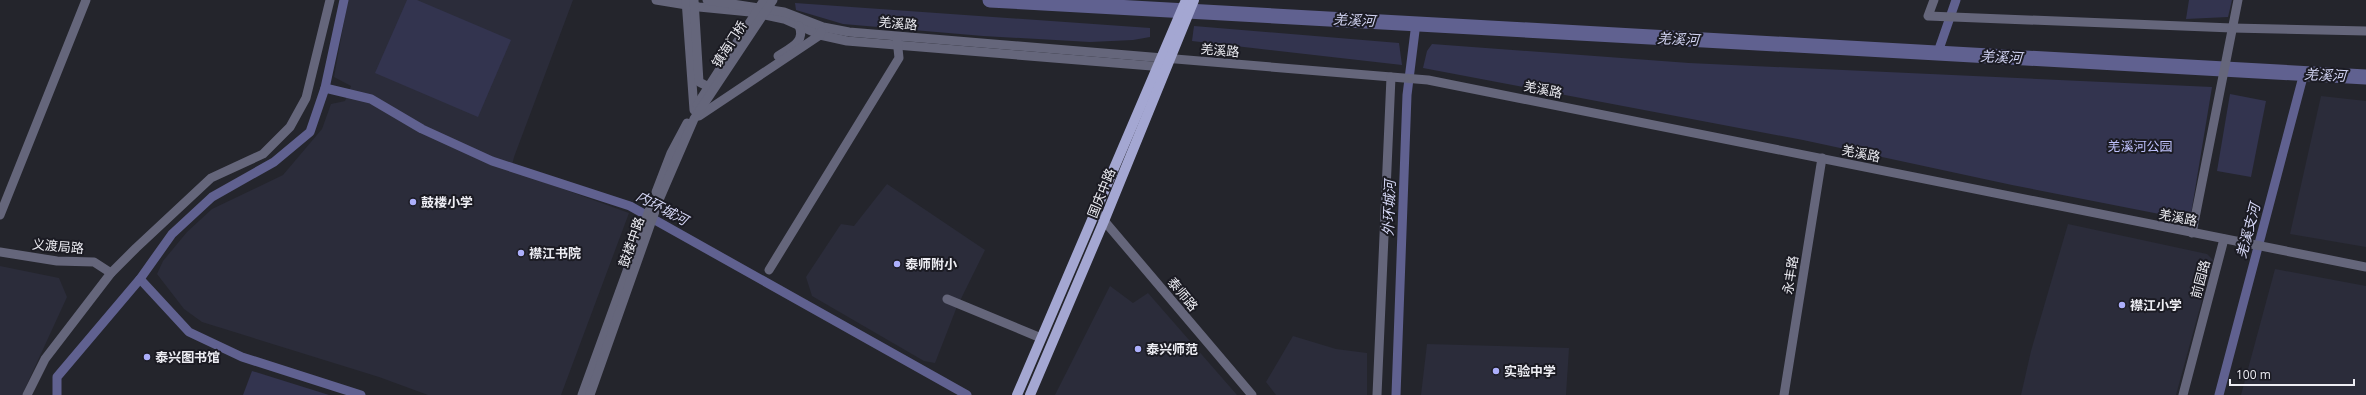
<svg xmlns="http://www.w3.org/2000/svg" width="2366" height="395" font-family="'Open Sans','Noto Sans SC',sans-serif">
<rect width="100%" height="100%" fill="#24252c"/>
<g fill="#2b2c3a">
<polygon points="348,0 573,0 514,157 511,170 629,213 561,395 428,395 379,377 202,322 184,309 157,274 163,261 187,232 212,209 283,175 322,129 331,104 345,101 351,86 334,77"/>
<polygon points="2321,96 2366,101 2366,247 2290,234"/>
<polygon points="887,184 985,250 956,309 935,363 924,361 812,296 806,277 841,224 854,226"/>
<polygon points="2068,224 2207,254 2213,260 2176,395 2021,395 2031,351"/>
<polygon points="0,266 59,278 67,297 22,395 0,395"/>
<polygon points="2275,269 2366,286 2366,395 2241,395"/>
<polygon points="1110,286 1133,303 1148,293 1237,395 1055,395"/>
<polygon points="1293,336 1336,349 1367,353 1367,395 1276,395 1266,382"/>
<polygon points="1427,344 1569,348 1566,395 1421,395"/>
</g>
<g fill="#33344f">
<polygon points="407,0 417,0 511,40 478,117 375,73"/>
<polygon points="2189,0 2232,0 2228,17 2186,19"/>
<polygon points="795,3 1150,28 1150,37 1133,40 1090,42 983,36 843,24 796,10"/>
<polygon points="1194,26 1399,43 1402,65 1192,41"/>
<polygon points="1432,44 1689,63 2212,87 2190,220 2012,185 1803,140 1423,68 1427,51"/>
<polygon points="2230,94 2266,101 2251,177 2217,171"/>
<polygon points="252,371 329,395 243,395"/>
</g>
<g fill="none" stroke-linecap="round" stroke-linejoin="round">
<g stroke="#606190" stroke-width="9">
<polyline points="1938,52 1956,0"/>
<polyline points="325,88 371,99 422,129 492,161 630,206 967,395"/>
<polyline points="140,279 189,332 242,357 361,395"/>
<polyline points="57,395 57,377 140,279 172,234 212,197 274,162 310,132 325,88 344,0"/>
<polyline points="1396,395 1407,95 1416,23"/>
<polyline points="2219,395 2304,73"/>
</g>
<polyline stroke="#606190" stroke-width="15" points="990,0 2366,77"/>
<g stroke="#65667b" stroke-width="9">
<polyline points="656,0 699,7 750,12 784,19 820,35 847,41 1164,67"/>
<polyline points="686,0 694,110"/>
<polyline points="694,0 699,82 713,89"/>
<polyline points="707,0 784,12 823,27 849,32 1428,80 2366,267"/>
<polyline points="1934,0 1928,16 2232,28 2366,31"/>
<path d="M778,56C790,48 806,42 799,26"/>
<polyline points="697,105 764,0"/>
<polyline points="699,116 820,35 821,32"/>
<polyline points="656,192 671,153 687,123"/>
<polyline points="1095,210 1252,395"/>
<polyline points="0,215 86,0"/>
<polyline points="2192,233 2238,0"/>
<polyline points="0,252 57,261 94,262 111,273"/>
<polyline points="769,270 899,58 897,39"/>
<polyline points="947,299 1041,338"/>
<polyline points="27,395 45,359 111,273 136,248 211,178 263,154 290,127 306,98 330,0"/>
<polyline points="582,395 651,205"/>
<polyline points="590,395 659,200 694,119 773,0"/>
<polyline points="1377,395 1391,77"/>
<polyline points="1784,395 1822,158"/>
<polyline points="2183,395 2224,239"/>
</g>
<g stroke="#a4a7d2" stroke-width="10">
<polyline points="1017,395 1186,0"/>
<polyline points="1030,395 1104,221 1194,0"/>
</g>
</g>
<g fill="#acaffb" stroke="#1b1b23" stroke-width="1.5">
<circle cx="413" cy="202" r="4"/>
<circle cx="521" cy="253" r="4"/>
<circle cx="897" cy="264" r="4"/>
<circle cx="2122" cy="305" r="4"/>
<circle cx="1138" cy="349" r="4"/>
<circle cx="147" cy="357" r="4"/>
<circle cx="1496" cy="371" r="4"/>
</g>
<g text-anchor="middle" stroke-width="4" stroke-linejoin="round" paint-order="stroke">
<g font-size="13" fill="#ededf3" stroke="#1b1b23">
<text transform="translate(898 23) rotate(5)" y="5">羌溪路</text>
<text transform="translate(729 44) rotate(-57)" y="5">镇海门桥</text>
<text transform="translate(1220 50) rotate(5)" y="5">羌溪路</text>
<text transform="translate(1543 89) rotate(11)" y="5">羌溪路</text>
<text transform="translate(1861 153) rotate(11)" y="5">羌溪路</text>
<text transform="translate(1101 193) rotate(-68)" y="5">国庆中路</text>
<text transform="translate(2178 217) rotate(11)" y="5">羌溪路</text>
<text transform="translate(631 242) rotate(-71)" y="5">鼓楼中路</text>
<text transform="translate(58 246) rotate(5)" y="5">义渡局路</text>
<text transform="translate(1790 275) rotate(-81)" y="5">永丰路</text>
<text transform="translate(2200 279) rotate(-75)" y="5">前园路</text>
<text transform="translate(1183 294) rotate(50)" y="5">泰师路</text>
</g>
<g font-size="13" fill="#bfc2fd" stroke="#1b1b23">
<text x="2140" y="151">羌溪河公园</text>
</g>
<g font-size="13" font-weight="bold" fill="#ededf3" stroke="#1b1b23" text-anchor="start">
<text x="421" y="207">鼓楼小学</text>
<text x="529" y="258">襟江书院</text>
<text x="905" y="269">泰师附小</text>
<text x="2130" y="310">襟江小学</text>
<text x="1146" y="354">泰兴师范</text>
<text x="155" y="362">泰兴图书馆</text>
<text x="1504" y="376">实验中学</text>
</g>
<g font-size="14" font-style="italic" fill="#d5d7f6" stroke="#1b1b23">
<text transform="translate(1354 20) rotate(3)" y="5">羌溪河</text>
<text transform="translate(1678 39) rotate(3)" y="5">羌溪河</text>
<text transform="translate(2001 57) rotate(3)" y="5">羌溪河</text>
<text transform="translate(2325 75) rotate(3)" y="5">羌溪河</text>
<text transform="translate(662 208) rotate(28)" y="5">内环城河</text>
<text transform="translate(1389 208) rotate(-88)" y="5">外环城河</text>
<text transform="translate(2248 231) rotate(-75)" y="5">羌溪支河</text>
</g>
</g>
<path d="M2230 379v6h124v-6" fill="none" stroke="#ededf3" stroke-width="2"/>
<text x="2236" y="379" font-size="12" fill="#ededf3" stroke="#1b1b23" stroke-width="3" paint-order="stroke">100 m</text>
</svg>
